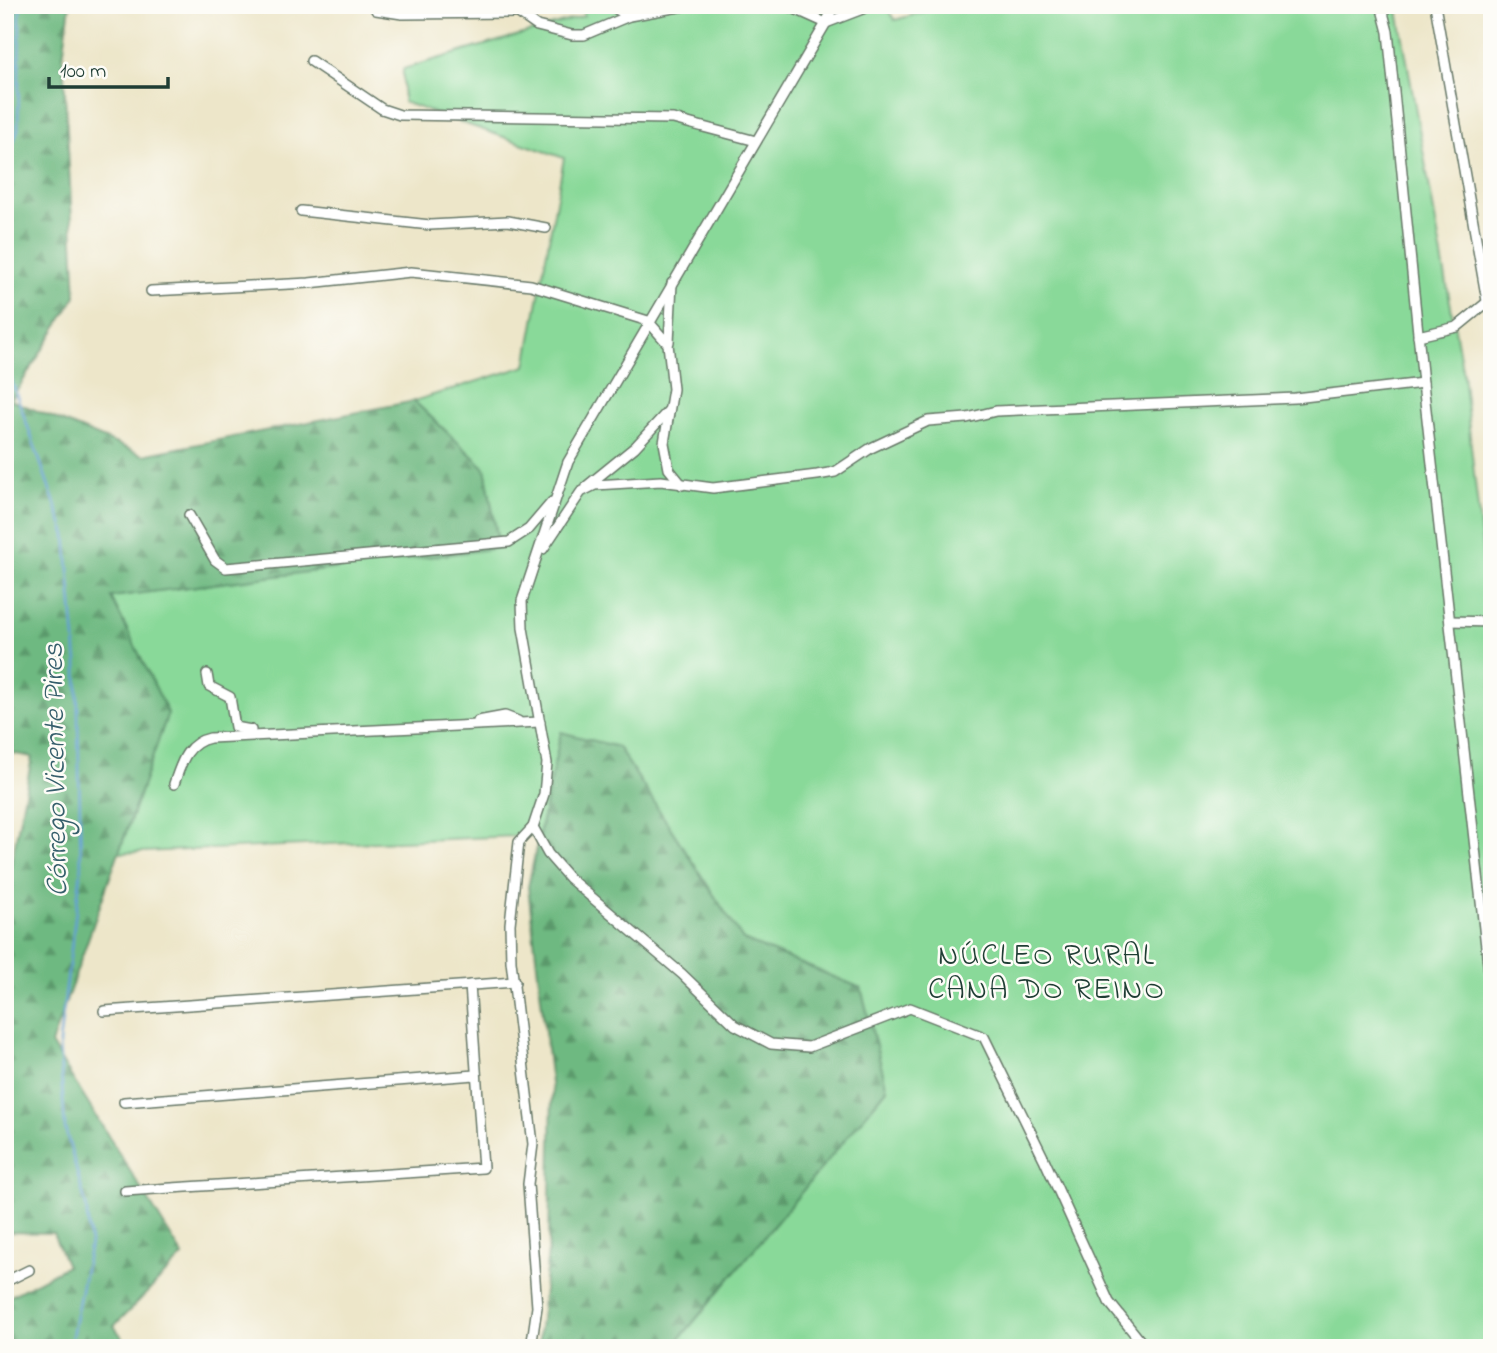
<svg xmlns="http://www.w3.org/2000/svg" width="1497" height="1353" font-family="'Indie Flower',sans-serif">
<defs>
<pattern id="forest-firs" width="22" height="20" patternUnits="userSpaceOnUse" patternTransform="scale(1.75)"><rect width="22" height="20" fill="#6eb981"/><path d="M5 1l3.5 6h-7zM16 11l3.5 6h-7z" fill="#5a986a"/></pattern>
</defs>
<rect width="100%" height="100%" fill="#fdfcf7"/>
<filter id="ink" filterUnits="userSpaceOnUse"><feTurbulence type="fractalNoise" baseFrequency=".0143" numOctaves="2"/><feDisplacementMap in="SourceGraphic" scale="14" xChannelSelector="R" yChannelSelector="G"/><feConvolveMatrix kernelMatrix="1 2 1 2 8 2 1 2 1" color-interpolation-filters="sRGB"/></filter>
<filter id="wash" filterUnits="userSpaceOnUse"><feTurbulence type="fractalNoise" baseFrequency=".00686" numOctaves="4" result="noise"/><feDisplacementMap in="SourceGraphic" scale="28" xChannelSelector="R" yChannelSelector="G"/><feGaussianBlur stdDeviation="1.57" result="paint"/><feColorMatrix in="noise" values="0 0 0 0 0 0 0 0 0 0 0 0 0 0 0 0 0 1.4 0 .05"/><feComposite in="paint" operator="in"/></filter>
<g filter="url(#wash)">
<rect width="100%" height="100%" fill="#ede6c9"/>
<polygon fill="#89d999" stroke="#548b66" stroke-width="2" points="580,5 884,5 895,20 947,5 1397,5 1463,374 1492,635 1492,1348 672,1348 887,1089 861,988 743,940 618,747 561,733 539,835 119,853 168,713 111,597 499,547 485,468 414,401 526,366 564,158 403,102 403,69 584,16"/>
<g fill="url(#forest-firs)" stroke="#467b5a" stroke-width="2">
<polygon points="5,5 70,5 63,57 76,296 11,400 143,455 414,401 485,468 499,548 111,597 168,713 51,1044 183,1256 114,1326 130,1348 5,1348 5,1299 67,1266 53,1233 5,1232 5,1144 10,1143 9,1034 5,1036 5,895 32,757 5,752"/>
<polygon points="561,732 618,747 743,940 861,988 887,1089 672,1348 538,1348 549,1241 552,1092 528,887"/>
</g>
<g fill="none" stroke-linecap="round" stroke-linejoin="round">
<g stroke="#629fd3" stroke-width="2.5">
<polyline points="5,167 18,129 20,5"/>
<polyline points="5,362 66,535 77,663 81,871 59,1043 65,1128 86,1205 90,1243 71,1342 74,1348"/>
<polyline points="58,1348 71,1342"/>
</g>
</g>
</g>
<g filter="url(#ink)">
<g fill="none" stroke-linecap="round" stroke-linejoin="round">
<defs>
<g id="minor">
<polyline points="507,5 537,26 572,35 584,35 629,16 690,5"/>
<polyline points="609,5 629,16"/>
<polyline points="786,5 826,23 873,5"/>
<polyline points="1381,5 1388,32 1423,383 1492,1000"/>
<polyline points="1435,5 1487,301"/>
<polyline points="376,10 402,14 514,13"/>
<polyline points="311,61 382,109 400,115 673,119 756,141"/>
<polyline points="301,211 430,225 508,221 546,228"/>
<polyline points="151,291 309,283 411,272 531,285 648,321 668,344 673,389 664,443 669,469 682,485"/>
<polyline points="1418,336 1457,327 1490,300"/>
<polyline points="669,342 672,283"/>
<polyline points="587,486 635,447 669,410"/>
<polyline points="189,515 215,560 226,568 509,542 529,529 552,502"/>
<polyline points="543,549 581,492 595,485 661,481 713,488 817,475 835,472 871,448 928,421 967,418 996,411 1295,398 1423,383"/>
<polyline points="1450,621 1492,622"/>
<polyline points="207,674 209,686 230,697 235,727 251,730"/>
<polyline points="478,721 505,716 518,721"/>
<path d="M174,784C181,764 186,743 210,738L540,722"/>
<polyline points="533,827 548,854 569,878 682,974 735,1025 771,1044 809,1047 910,1008 984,1037 1044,1159 1109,1302 1146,1348"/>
<polyline points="104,1011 515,982"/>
<polyline points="124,1102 475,1075"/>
<polyline points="125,1191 483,1168 470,985"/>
<polyline points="5,1282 29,1270"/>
<polyline points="531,1348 537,1307 528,1184 533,1144 511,961 510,924 519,842 533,827 544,794 547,763 523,628 522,601 568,462 826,23 834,5"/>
</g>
</defs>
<use href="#minor" stroke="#677868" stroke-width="12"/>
<use href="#minor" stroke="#fff" stroke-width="9"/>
</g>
</g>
<g text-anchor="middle" stroke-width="5" stroke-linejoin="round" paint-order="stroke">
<g font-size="30" font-style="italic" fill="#365f6c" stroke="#fdfcf7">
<text transform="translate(54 770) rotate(-91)" y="10">Córrego Vicente Pires</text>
</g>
<g font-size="30" letter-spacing="2" fill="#1f3d34" stroke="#fdfcf7">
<text x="1047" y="964">NÚCLEO RURAL<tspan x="1047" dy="34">CANA DO REINO</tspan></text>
</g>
</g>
<rect width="1497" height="1353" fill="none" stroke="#fdfcf7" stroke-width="28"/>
<path d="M49 77v10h119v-10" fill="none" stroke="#1f3d34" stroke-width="3.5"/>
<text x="60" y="77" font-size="21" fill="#1f3d34" stroke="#fdfcf7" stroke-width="5" paint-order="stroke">100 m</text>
</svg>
